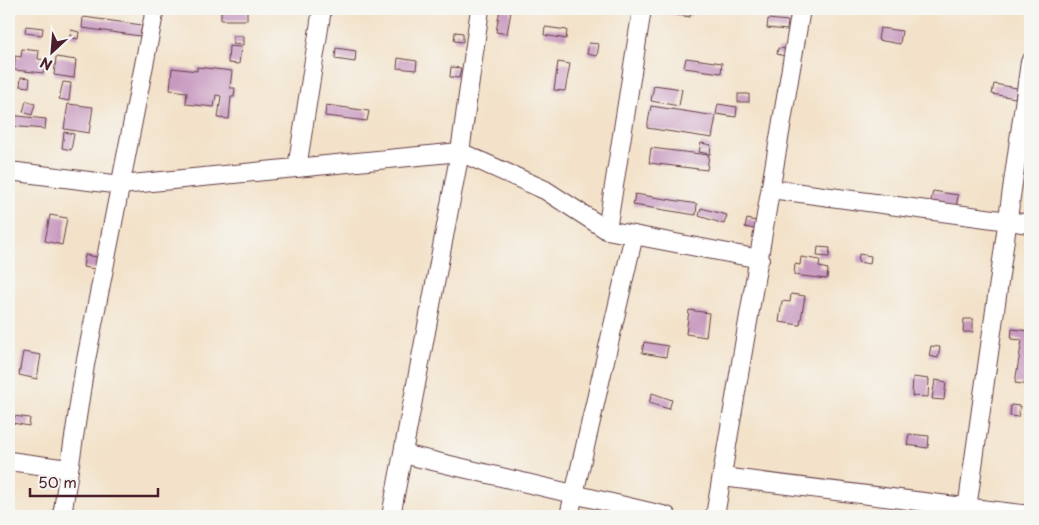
<svg xmlns="http://www.w3.org/2000/svg" width="1039" height="525" font-family="'Playpen Sans',sans-serif">
<rect width="100%" height="100%" fill="#f6f6f2"/>
<filter id="ink" filterUnits="userSpaceOnUse"><feTurbulence type="fractalNoise" baseFrequency=".02" numOctaves="2"/><feDisplacementMap in="SourceGraphic" scale="10" xChannelSelector="R" yChannelSelector="G"/><feConvolveMatrix kernelMatrix="1 2 1 2 8 2 1 2 1" color-interpolation-filters="sRGB"/></filter>
<filter id="wash" filterUnits="userSpaceOnUse"><feTurbulence type="fractalNoise" baseFrequency=".0096" numOctaves="4" result="noise"/><feDisplacementMap in="SourceGraphic" scale="20" xChannelSelector="R" yChannelSelector="G"/><feGaussianBlur stdDeviation="1.12" result="paint"/><feColorMatrix in="noise" values="0 0 0 0 0 0 0 0 0 0 0 0 0 0 0 0 0 1.4 0 .05"/><feComposite in="paint" operator="in"/></filter>
<g filter="url(#wash)">
<rect width="100%" height="100%" fill="#f3e2c9"/>
<g id="blocks">
<g fill="#c89ac0">
<rect x="221" y="9" width="26" height="11"/>
<polygon points="382,9 402,9 401,13"/>
<polygon points="500,9 511,11 507,34 496,32"/>
<polygon points="667,9 691,9 690,17 666,13"/>
<polygon points="866,9 892,9 891,13"/>
<polygon points="83,17 142,25 140,36 82,28"/>
<polygon points="768,19 788,21 787,30 767,28"/>
<polygon points="26,26 43,28 42,35 25,33"/>
<polygon points="545,27 567,30 566,39 544,35"/>
<polygon points="880,28 902,31 900,44 878,40"/>
<polygon points="71,30 79,32 78,39 70,37"/>
<polygon points="455,32 463,33 463,42 454,41"/>
<polygon points="233,36 243,36 243,45 233,44"/>
<polygon points="589,43 599,44 597,56 587,54"/>
<polygon points="229,46 241,47 239,64 228,63"/>
<polygon points="336,48 356,51 355,62 335,59"/>
<polygon points="778,48 786,49 785,56 777,54"/>
<polygon points="22,49 39,51 38,59 46,60 44,73 14,70 15,56 21,57"/>
<polygon points="56,57 76,60 74,78 54,75"/>
<polygon points="398,58 417,61 416,70 397,68"/>
<polygon points="686,58 722,63 721,73 684,68"/>
<polygon points="558,62 570,64 565,91 554,90"/>
<polygon points="197,67 232,71 230,88 235,88 234,97 231,97 229,119 218,118 221,96 216,95 214,107 186,104 187,92 170,90 172,68 197,71"/>
<polygon points="451,67 461,68 459,78 450,77"/>
<polygon points="21,77 30,78 29,87 20,86"/>
<polygon points="63,82 71,83 69,101 59,99"/>
<polygon points="994,84 1017,88 1015,98 992,94"/>
<polygon points="654,85 682,89 679,106 651,101"/>
<rect x="738" y="94" width="11" height="8"/>
<polygon points="26,101 35,104 32,115 23,112"/>
<polygon points="68,104 93,107 89,133 64,129"/>
<polygon points="718,104 737,107 736,117 716,114"/>
<polygon points="326,105 369,111 367,121 325,116"/>
<polygon points="651,106 716,116 712,138 647,128"/>
<polygon points="9,115 46,119 45,129 9,126"/>
<polygon points="64,132 74,134 71,150 62,148"/>
<polygon points="701,143 711,145 710,154 699,152"/>
<polygon points="651,148 709,155 707,170 649,163"/>
<polygon points="933,191 958,195 956,209 930,205"/>
<polygon points="635,194 697,204 696,215 633,205"/>
<polygon points="701,208 727,215 724,224 699,216"/>
<polygon points="50,215 67,218 62,245 45,241"/>
<polygon points="747,219 760,222 759,230 745,227"/>
<polygon points="818,247 830,248 829,257 817,256"/>
<polygon points="859,254 871,256 870,264 858,262"/>
<polygon points="85,255 103,258 101,270 83,267"/>
<polygon points="801,257 820,260 819,267 828,269 827,279 794,275 795,264 800,265"/>
<polygon points="791,294 805,296 800,325 779,322 782,301 790,302"/>
<polygon points="689,310 709,313 706,337 686,334"/>
<polygon points="964,319 973,319 973,332 963,332"/>
<polygon points="1012,329 1030,331 1030,385 1015,383 1022,340 1011,339"/>
<polygon points="644,342 668,346 666,357 642,353"/>
<polygon points="931,346 940,347 938,358 929,356"/>
<polygon points="23,352 41,355 37,379 19,375"/>
<polygon points="913,377 929,379 928,397 912,396"/>
<polygon points="935,380 946,382 944,400 932,399"/>
<polygon points="652,393 672,400 669,409 649,403"/>
<polygon points="1011,405 1020,406 1018,417 1010,416"/>
<polygon points="1028,406 1030,406 1030,418 1027,418"/>
<polygon points="14,416 30,418 29,426 13,423"/>
<polygon points="909,434 929,436 928,448 907,445"/>
</g>
</g>
</g>
<g filter="url(#ink)">
<use href="#blocks" fill-opacity="0" stroke="#633c43" stroke-width="1"/>
<g fill="none" stroke-linecap="round" stroke-linejoin="round">
<defs>
<g id="minor">
<polyline points="297,168 322,9"/>
<polyline points="9,171 121,185 460,152 545,190 607,230 760,259"/>
<polyline points="771,189 1030,224"/>
<polyline points="607,230 642,9"/>
<polyline points="403,454 667,516"/>
<polyline points="9,461 68,469"/>
<polyline points="722,477 1030,515"/>
<polyline points="62,516 85,365 155,9"/>
<polyline points="391,516 460,152 480,9"/>
<polyline points="569,516 634,235"/>
<polyline points="715,516 801,9"/>
<polyline points="966,516 1030,62"/>
</g>
</defs>
<use href="#minor" stroke="#633c43" stroke-width="20"/>
<use href="#minor" stroke="#fff" stroke-width="18"/>
</g>
</g>
<rect width="1039" height="525" fill="none" stroke="#f6f6f2" stroke-width="30"/>
<g transform="translate(52 52) rotate(206)" stroke="#f6f6f2" stroke-width="4" paint-order="stroke">
<path d="M0-4L9 19L0 12L-9 19Z" fill="#4a1f2b"/>
<text y="-8" font-size="14" font-weight="bold" text-anchor="middle" fill="#4a1f2b">N</text>
</g>
<path d="M30 488v8h128v-8" fill="none" stroke="#4a1f2b" stroke-width="2.5"/>
<text x="38" y="488" font-size="15" fill="#4a1f2b" stroke="#f6f6f2" stroke-width="4" paint-order="stroke">50 m</text>
</svg>
